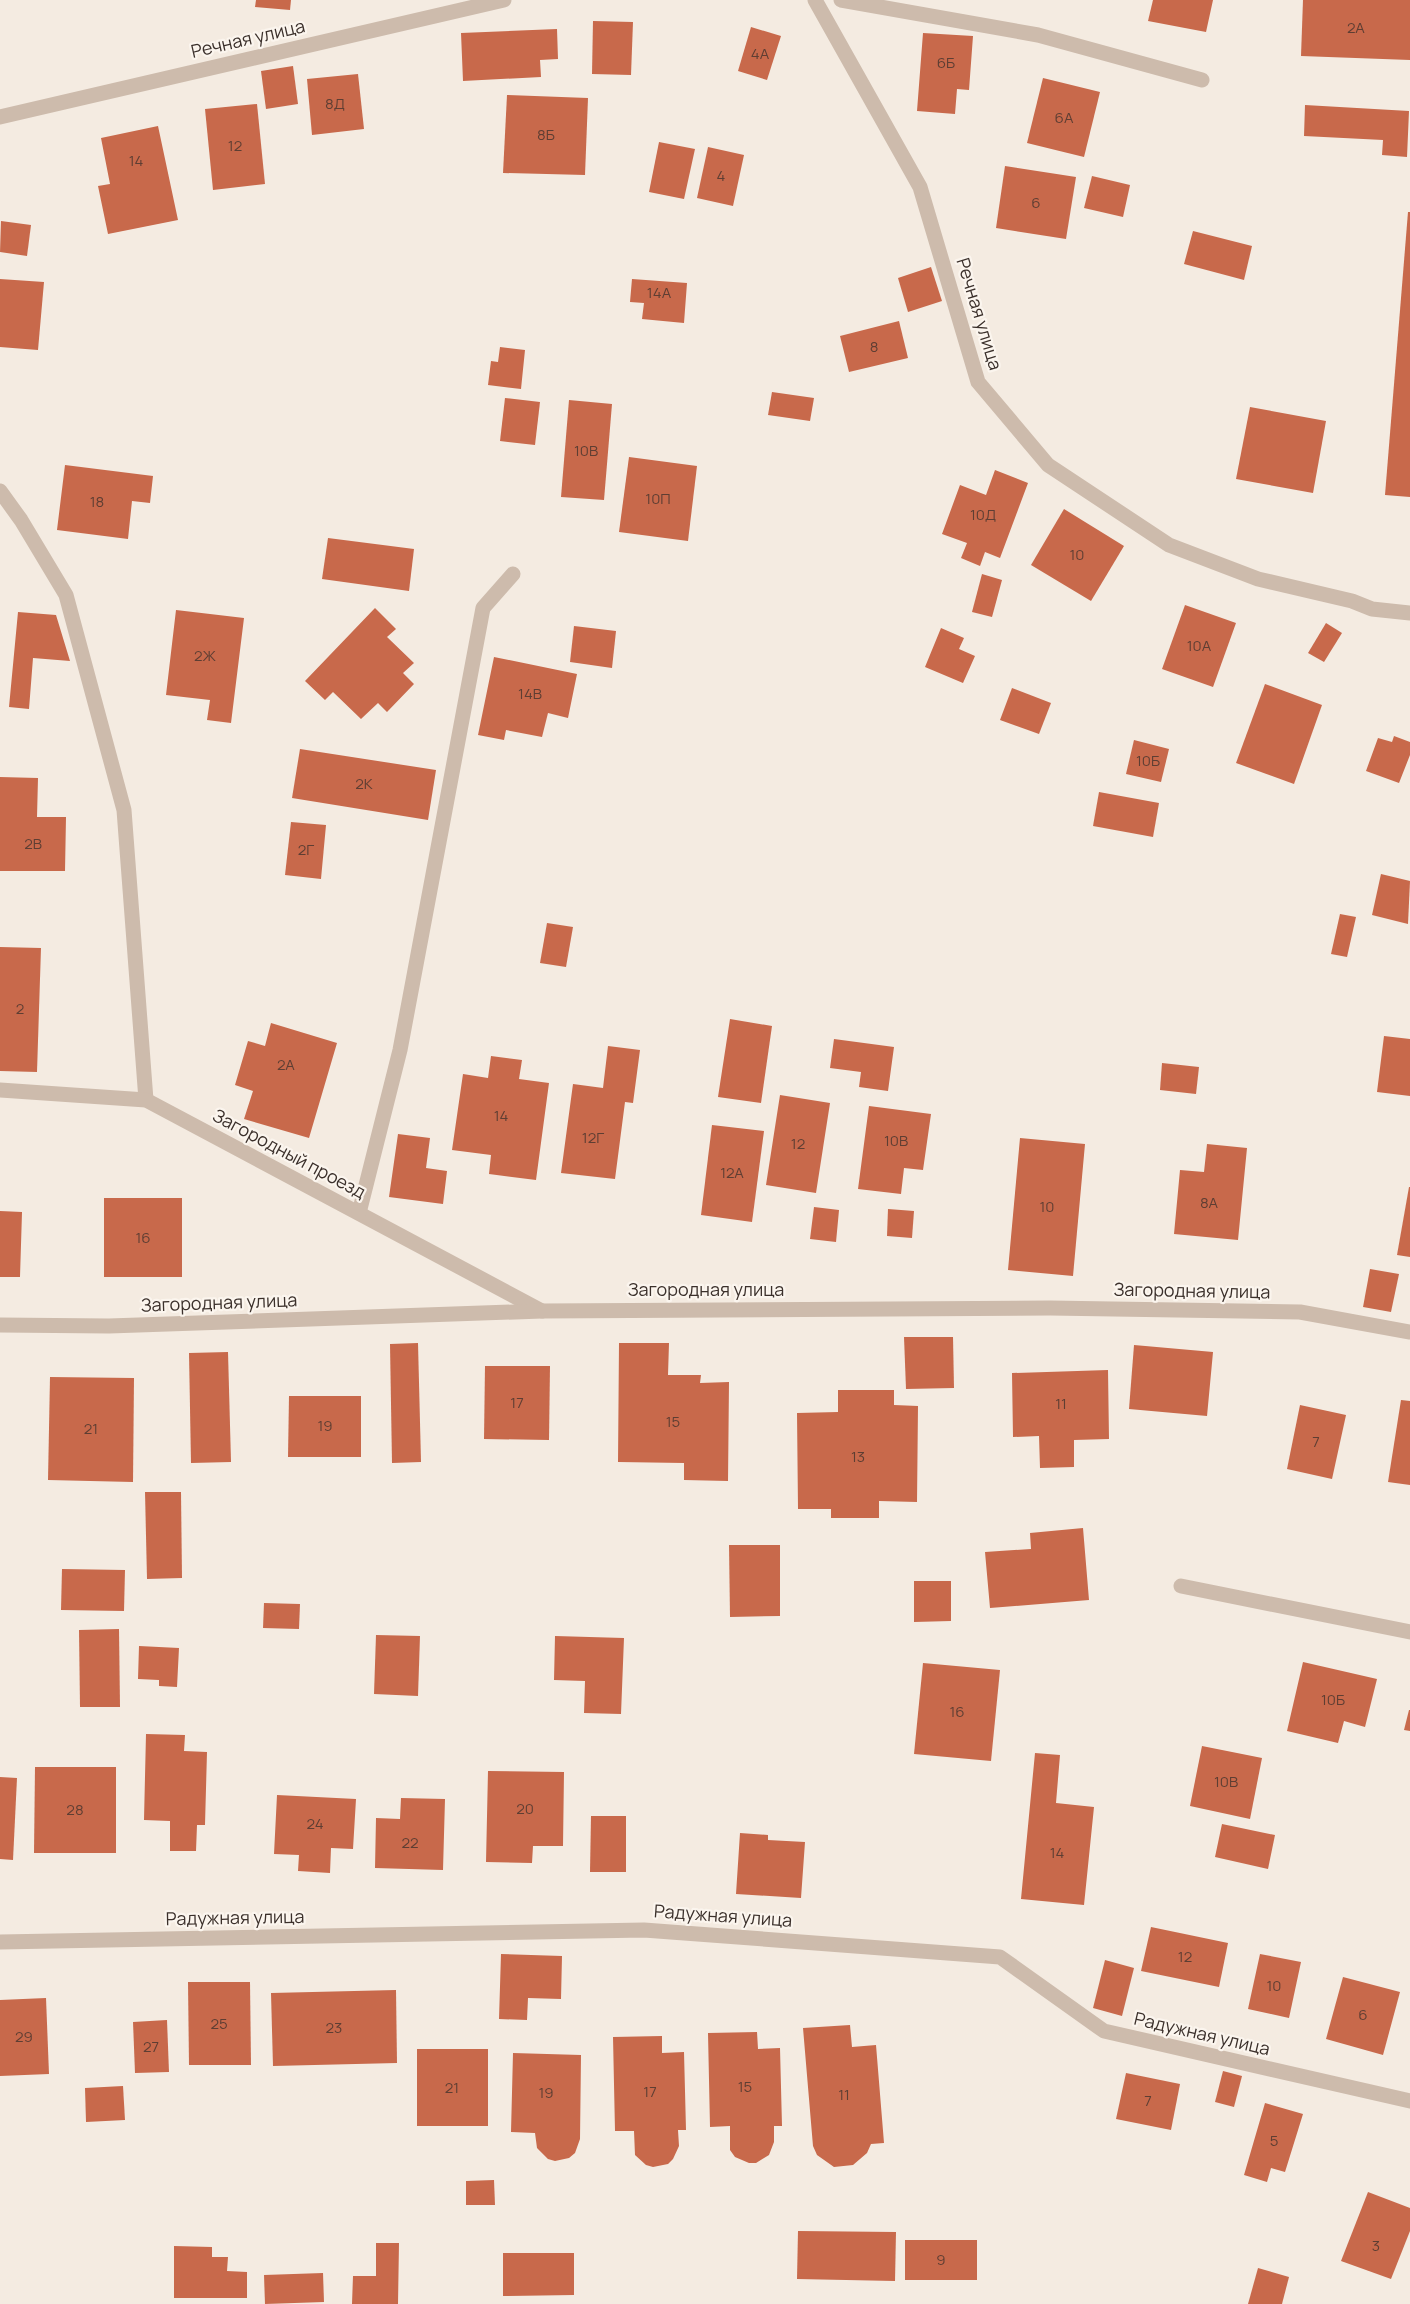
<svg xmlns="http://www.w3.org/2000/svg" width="1410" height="2304" font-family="Manrope,sans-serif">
<rect width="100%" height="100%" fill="#f4ebe1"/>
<g fill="#c8694b">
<polygon points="256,0 291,0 290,10 255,7"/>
<polygon points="1153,0 1213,0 1206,32 1148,21"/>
<polygon points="1303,0 1410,0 1410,60 1301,56"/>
<polygon points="593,21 633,22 631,75 592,74"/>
<polygon points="751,27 781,36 767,80 738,71"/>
<polygon points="557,29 558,59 540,60 541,77 463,81 461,33"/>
<polygon points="923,33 973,36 969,90 957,89 955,114 917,111"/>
<polygon points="293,66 298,104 266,109 261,71"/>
<polygon points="358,74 364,129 312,135 307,79"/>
<polygon points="1043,78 1100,92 1084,157 1027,143"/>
<polygon points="507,95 588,98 585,175 503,173"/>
<polygon points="257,104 265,184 213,190 205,109"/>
<polygon points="1305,105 1409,111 1407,157 1382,155 1383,140 1304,136"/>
<polygon points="158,126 178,220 108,234 98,186 110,184 101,138"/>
<polygon points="659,142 695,149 684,199 649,192"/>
<polygon points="708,147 744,155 733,206 697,198"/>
<polygon points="1005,166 1076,177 1066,239 996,228"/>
<polygon points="1092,176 1130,185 1123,217 1084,208"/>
<polygon points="1408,212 1410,212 1410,497 1385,495"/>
<polygon points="1,221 31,225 27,256 0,252"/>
<polygon points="1193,231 1252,246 1244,280 1184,264"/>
<polygon points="931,267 942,301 908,312 898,278"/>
<polygon points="0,279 44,282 38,350 0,347"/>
<polygon points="632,279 687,283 684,323 642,319 644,303 630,302"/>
<polygon points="899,321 908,358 849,372 840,336"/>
<polygon points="500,347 525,350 521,389 488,385 491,361 498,362"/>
<polygon points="772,392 814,398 810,421 768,415"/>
<polygon points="505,398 540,402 535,445 500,441"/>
<polygon points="569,400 612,404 604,500 561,497"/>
<polygon points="1250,407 1326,421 1313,493 1236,479"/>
<polygon points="629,457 697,466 688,541 619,532"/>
<polygon points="65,465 153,476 150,503 132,501 128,539 57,530"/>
<polygon points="995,470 1028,483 1000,558 985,552 980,566 961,558 967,543 942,534 960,485 986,495"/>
<polygon points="1064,509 1124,546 1091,601 1031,565"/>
<polygon points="328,538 414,549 409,591 322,579"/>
<polygon points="982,574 1002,580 992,617 972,612"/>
<polygon points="1185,605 1236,623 1213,687 1162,669"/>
<polygon points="375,608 396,629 387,637 414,663 403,673 414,684 387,712 378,703 361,719 333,692 325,700 305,681"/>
<polygon points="176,610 244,618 231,723 207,720 210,700 166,695"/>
<polygon points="18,612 56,615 70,661 33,658 29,709 9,707"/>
<polygon points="1326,623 1342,633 1324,662 1308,653"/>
<polygon points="574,626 616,631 612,668 570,662"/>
<polygon points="941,628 964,638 959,649 975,656 963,683 925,667"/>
<polygon points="494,657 577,674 568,718 548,713 542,737 506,730 504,740 478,735"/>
<polygon points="1265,684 1322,705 1294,784 1236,763"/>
<polygon points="1012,688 1051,703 1039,734 1000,720"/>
<polygon points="1394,736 1410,742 1410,755 1399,783 1366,771 1378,738 1392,742"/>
<polygon points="1134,740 1169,749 1161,782 1126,774"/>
<polygon points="300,749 436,770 428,820 292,798"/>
<polygon points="0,777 38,778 37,817 66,817 65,871 0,871"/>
<polygon points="1099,792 1159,803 1153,837 1093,826"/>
<polygon points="291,822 326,825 321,879 285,875"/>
<polygon points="1381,874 1410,881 1408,924 1372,915"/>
<polygon points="1340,914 1356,917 1347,957 1331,954"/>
<polygon points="547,923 573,927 566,967 540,963"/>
<polygon points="0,947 41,948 37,1072 0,1071"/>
<polygon points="730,1019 772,1026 761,1103 718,1097"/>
<polygon points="271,1023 337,1043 309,1138 244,1119 253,1091 235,1085 248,1041 265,1046"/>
<polygon points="1384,1036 1410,1039 1410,1096 1377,1092"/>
<polygon points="834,1039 894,1047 888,1091 859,1087 861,1072 830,1068"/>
<polygon points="608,1046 640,1050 633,1103 625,1102 615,1179 561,1173 573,1084 603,1088"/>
<polygon points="491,1056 522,1060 519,1079 549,1083 536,1180 489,1174 491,1155 452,1150 463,1074 488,1078"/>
<polygon points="1162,1063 1199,1067 1196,1094 1160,1090"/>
<polygon points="780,1095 830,1103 816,1193 766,1185"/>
<polygon points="869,1106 931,1114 923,1170 904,1168 901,1194 858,1189"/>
<polygon points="712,1125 764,1131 752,1222 701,1215"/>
<polygon points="398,1134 430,1138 426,1168 447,1171 443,1204 389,1197"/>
<polygon points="1020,1138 1085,1144 1073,1276 1008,1270"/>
<polygon points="1207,1144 1247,1148 1238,1240 1174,1234 1180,1170 1204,1172"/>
<polygon points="1409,1187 1410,1187 1410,1257 1397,1255"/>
<rect x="104" y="1198" width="78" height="79"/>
<polygon points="814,1207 839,1210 836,1242 810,1239"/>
<polygon points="888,1209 914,1211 912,1238 887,1236"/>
<polygon points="0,1211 22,1212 20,1277 0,1277"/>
<polygon points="1370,1269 1399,1274 1391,1312 1363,1307"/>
<polygon points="904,1337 953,1337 954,1388 906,1389"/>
<polygon points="418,1343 421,1462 392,1463 390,1344"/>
<polygon points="619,1343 669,1343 668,1375 701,1375 700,1383 729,1382 728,1481 684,1480 684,1463 618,1462"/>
<polygon points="1134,1345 1213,1352 1207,1416 1129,1409"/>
<polygon points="228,1352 231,1462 191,1463 189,1353"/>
<polygon points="485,1366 550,1366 549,1440 484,1439"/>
<polygon points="1108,1370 1109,1439 1074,1440 1074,1467 1040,1468 1039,1436 1013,1437 1012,1373"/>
<polygon points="50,1377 134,1378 133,1482 48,1480"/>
<polygon points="838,1390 894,1390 894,1405 918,1406 917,1502 879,1501 879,1518 831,1518 831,1509 798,1509 797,1413 838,1412"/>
<polygon points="289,1396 361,1396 361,1457 288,1457"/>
<polygon points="1401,1400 1410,1401 1410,1485 1388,1482"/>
<polygon points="1300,1405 1346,1415 1332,1479 1287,1469"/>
<polygon points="145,1492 181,1492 182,1578 147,1579"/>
<polygon points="1083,1528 1089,1600 990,1608 985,1552 1031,1549 1030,1533"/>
<polygon points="729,1545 780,1545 780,1616 730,1617"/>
<polygon points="62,1569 125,1570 124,1611 61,1610"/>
<polygon points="914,1581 951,1581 951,1621 914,1622"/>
<polygon points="264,1603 300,1604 299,1629 263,1628"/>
<polygon points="119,1629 120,1707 80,1707 79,1630"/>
<polygon points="376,1635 420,1636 418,1696 374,1694"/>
<polygon points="555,1636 624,1638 621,1714 584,1713 585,1681 554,1680"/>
<polygon points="139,1646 179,1648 177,1687 159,1686 159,1680 138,1679"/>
<polygon points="1303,1662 1377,1679 1365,1727 1344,1721 1338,1743 1287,1731"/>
<polygon points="923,1663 1000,1670 991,1761 914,1754"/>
<polygon points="1409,1710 1410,1710 1410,1731 1404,1730"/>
<polygon points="146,1734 185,1735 184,1751 207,1752 205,1825 197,1825 196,1851 170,1851 170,1821 144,1820"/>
<polygon points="1202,1746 1262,1758 1250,1819 1190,1806"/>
<polygon points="1035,1753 1060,1755 1056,1803 1094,1807 1084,1905 1021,1899"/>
<polygon points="35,1767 116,1767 116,1853 34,1853"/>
<polygon points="488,1771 564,1772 563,1846 533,1846 532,1863 486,1862"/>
<polygon points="0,1777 17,1778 13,1860 0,1859"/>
<polygon points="277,1795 356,1799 353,1849 331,1848 330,1873 298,1871 299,1855 274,1854"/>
<polygon points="401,1798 445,1799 443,1870 375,1868 376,1818 400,1819"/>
<polygon points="591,1816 626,1816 626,1872 590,1872"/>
<polygon points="1222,1824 1275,1835 1268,1869 1215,1857"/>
<polygon points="740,1833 768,1835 768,1840 805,1842 801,1898 736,1894"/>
<polygon points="1151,1927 1228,1943 1219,1987 1141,1971"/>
<polygon points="501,1954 562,1956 561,1999 528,1998 527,2020 499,2019"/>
<polygon points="1260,1954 1301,1962 1289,2018 1248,2009"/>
<polygon points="1105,1960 1134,1968 1122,2016 1093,2008"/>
<polygon points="1343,1977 1400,1992 1383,2055 1326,2039"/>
<polygon points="188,1982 250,1982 251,2065 189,2065"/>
<polygon points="396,1990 397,2063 273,2066 271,1993"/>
<polygon points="46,1998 49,2074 0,2076 0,2000"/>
<polygon points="167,2020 169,2072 135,2073 133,2022"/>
<polygon points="850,2025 852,2047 876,2045 884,2143 871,2144 867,2153 853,2165 834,2167 817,2155 813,2146 803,2028"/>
<polygon points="757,2032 758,2049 780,2048 782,2126 774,2126 774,2142 769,2155 756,2163 749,2163 735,2157 730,2150 730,2126 710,2127 708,2033"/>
<polygon points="662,2036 662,2053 684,2052 686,2130 678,2130 679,2146 673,2159 668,2164 653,2167 646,2165 635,2155 634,2131 615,2131 613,2037"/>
<rect x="417" y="2049" width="71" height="77"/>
<polygon points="513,2053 581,2055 580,2139 575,2153 569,2158 555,2161 548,2159 537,2148 535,2133 511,2132"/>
<polygon points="1223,2071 1242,2076 1234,2107 1215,2102"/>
<polygon points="1126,2073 1180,2084 1171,2130 1116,2119"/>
<polygon points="123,2086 125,2120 86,2122 85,2088"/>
<polygon points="1265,2103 1303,2114 1285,2172 1271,2168 1267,2182 1244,2175"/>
<polygon points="494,2180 495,2205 466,2205 466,2181"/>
<polygon points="1368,2192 1410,2208 1410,2231 1391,2279 1341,2261"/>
<polygon points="798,2231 896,2232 895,2281 797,2279"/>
<rect x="905" y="2240" width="72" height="40"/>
<polygon points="376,2243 399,2243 398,2304 352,2304 353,2276 376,2276"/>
<polygon points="174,2246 212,2247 212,2257 228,2257 227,2271 247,2272 247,2298 174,2298"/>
<polygon points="503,2253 574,2253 574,2295 503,2296"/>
<polygon points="1258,2268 1289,2277 1282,2304 1248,2304"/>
<polygon points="323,2273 324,2302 265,2304 264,2275"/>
</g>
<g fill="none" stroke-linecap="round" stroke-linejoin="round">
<g stroke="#cdbbac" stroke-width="15">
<polyline points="815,0 920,187 978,382 1048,465 1169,545 1258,579 1352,601 1372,609 1410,613"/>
<polyline points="841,0 1038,35 1202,80"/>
<polyline points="0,117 504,0"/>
<polyline points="0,491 21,520 66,595 124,810 146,1100"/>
<polyline points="0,1090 146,1100 542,1311"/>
<polyline points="359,1213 400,1050 483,608 513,574"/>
<polyline points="0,1325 109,1326 542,1311 1050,1308 1300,1312 1410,1332"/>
<polyline points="1181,1586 1410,1632"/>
<polyline points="0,1942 644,1930 1000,1957 1104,2031 1410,2101"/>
</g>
</g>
<g text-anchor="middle" stroke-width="4.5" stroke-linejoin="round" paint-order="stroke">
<g font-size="15" fill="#5e3e33">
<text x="1356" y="33">2А</text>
<text x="760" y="59">4А</text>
<text x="946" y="68">6Б</text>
<text x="335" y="109">8Д</text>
<text x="1064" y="123">6А</text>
<text x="546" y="140">8Б</text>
<text x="235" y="151">12</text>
<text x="136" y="166">14</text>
<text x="721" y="181">4</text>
<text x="1036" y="208">6</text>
<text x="659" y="298">14А</text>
<text x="874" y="352">8</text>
<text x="586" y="456">10В</text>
<text x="658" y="504">10П</text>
<text x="97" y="507">18</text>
<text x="983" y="520">10Д</text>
<text x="1077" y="560">10</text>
<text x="1199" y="651">10А</text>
<text x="205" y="661">2Ж</text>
<text x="530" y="699">14В</text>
<text x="1148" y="766">10Б</text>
<text x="364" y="789">2К</text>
<text x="33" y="849">2В</text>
<text x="306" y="855">2Г</text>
<text x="20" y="1014">2</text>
<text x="286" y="1070">2А</text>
<text x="501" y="1121">14</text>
<text x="593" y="1143">12Г</text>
<text x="896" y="1146">10В</text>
<text x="798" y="1149">12</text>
<text x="732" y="1178">12А</text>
<text x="1209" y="1208">8А</text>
<text x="1047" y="1212">10</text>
<text x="143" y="1243">16</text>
<text x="517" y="1408">17</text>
<text x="1061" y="1409">11</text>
<text x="673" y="1427">15</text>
<text x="325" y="1431">19</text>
<text x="91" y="1434">21</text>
<text x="1316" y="1447">7</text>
<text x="858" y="1462">13</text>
<text x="1333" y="1705">10Б</text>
<text x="957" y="1717">16</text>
<text x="1226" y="1787">10В</text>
<text x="525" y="1814">20</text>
<text x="75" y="1815">28</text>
<text x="315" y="1829">24</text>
<text x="410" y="1848">22</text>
<text x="1057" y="1858">14</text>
<text x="1185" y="1962">12</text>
<text x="1274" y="1991">10</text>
<text x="1363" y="2020">6</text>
<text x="219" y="2029">25</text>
<text x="334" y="2033">23</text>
<text x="24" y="2042">29</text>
<text x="151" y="2052">27</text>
<text x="745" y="2092">15</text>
<text x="452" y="2093">21</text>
<text x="650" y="2097">17</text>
<text x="546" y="2098">19</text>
<text x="844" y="2100">11</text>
<text x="1148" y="2106">7</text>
<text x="1274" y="2146">5</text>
<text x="1376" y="2251">3</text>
<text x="941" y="2265">9</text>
</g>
<g font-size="18" fill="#3b302b" stroke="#fbf5ee">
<text transform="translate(248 39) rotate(-13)" y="6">Речная улица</text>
<text transform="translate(979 314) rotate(73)" y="6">Речная улица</text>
<text transform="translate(289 1154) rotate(28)" y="6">Загородный проезд</text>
<text x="706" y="1296">Загородная улица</text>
<text transform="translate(1192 1291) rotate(1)" y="6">Загородная улица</text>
<text transform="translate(219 1303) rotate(-2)" y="6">Загородная улица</text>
<text transform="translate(723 1916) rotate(4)" y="6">Радужная улица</text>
<text transform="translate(235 1918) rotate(-1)" y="6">Радужная улица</text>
<text transform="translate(1202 2034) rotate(13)" y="6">Радужная улица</text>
</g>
</g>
</svg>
